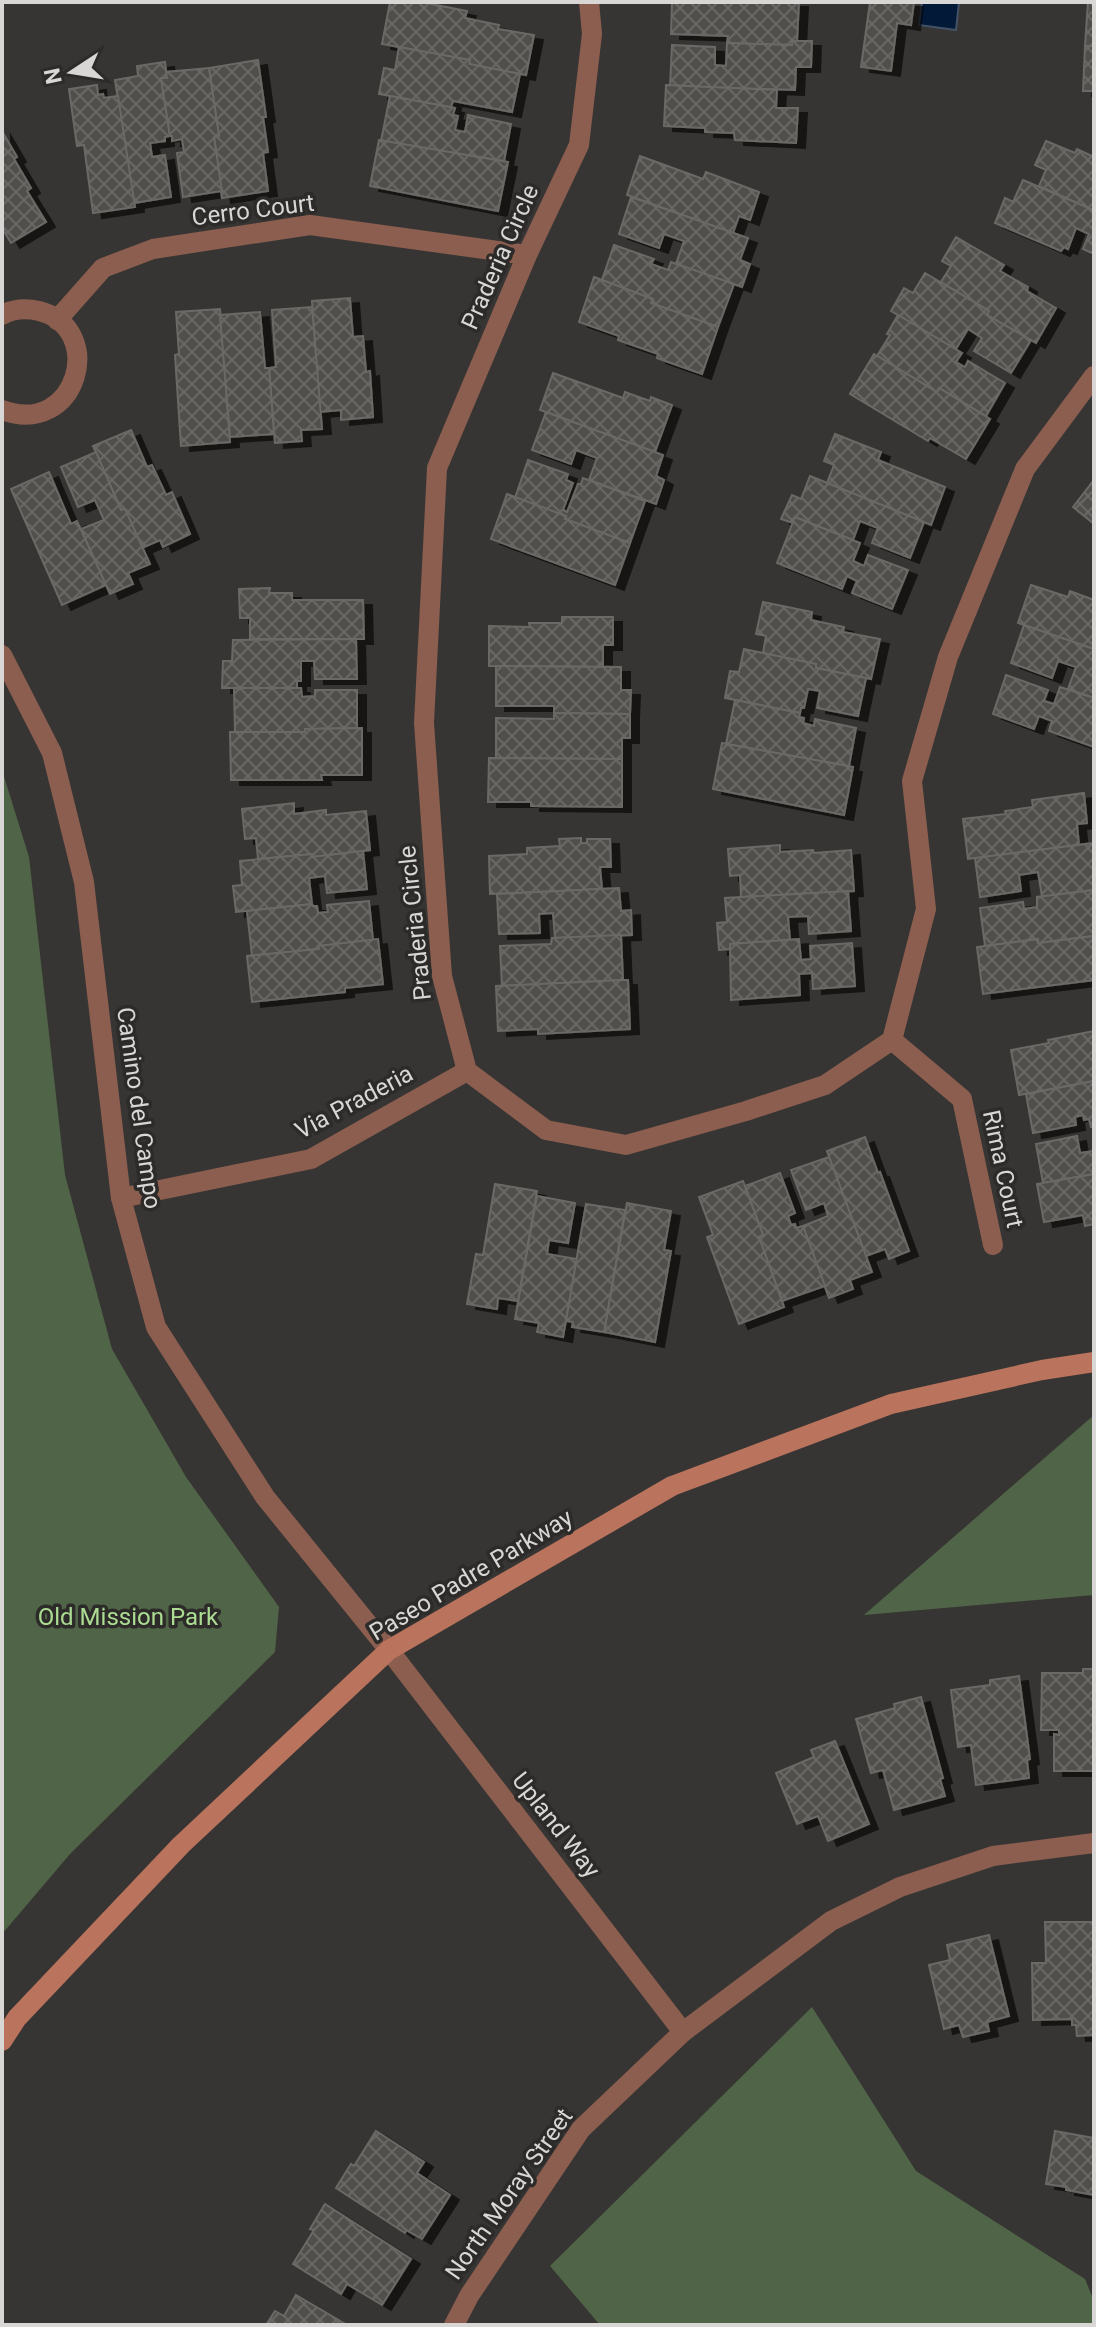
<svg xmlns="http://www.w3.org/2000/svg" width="1096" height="2327" font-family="Roboto,sans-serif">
<defs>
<pattern id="building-cross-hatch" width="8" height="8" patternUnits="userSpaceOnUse" patternTransform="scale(2)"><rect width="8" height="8" fill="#514f4c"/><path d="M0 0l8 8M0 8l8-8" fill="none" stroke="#696865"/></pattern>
<filter id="shadow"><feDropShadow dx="9" dy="5" stdDeviation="0" flood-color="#0009"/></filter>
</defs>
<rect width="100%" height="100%" fill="#373533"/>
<g fill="#506547">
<polygon points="2,770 29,857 65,1175 112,1349 186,1477 279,1607 275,1652 70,1854 2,1934"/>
<polygon points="1094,1415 1094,1595 864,1615"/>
<polygon points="812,2007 916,2171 1085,2279 1094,2301 1094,2325 600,2325 550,2266"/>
</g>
<polygon fill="#021937" stroke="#425266" stroke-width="2" points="922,2 959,2 956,30 919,25"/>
<g fill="url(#building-cross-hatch)" stroke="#6b6966" stroke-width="2" filter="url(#shadow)">
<polygon points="390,2 421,2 467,11 465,18 499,25 498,29 534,35 526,75 469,64 470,60 382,44"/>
<polygon points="672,2 799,2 797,41 792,41 792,45 727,43 728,36 671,34"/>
<polygon points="870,2 914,2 911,25 897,23 891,71 861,67"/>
<polygon points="1088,2 1094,2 1094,46 1085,46"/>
<polygon points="792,41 812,41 811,67 796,67 795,90 670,86 672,45 715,47 715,65 726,66 727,43 792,45"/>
<polygon points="1085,46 1094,46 1094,91 1083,91"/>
<polygon points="399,47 470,60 469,64 520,74 512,112 453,101 451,107 379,94 384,68 395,70"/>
<polygon points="258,60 266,117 263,117 268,152 263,153 268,191 222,198 214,137 219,136 209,68"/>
<polygon points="165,62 167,78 161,78 170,136 165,137 165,141 150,143 152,157 165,155 171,197 134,203 115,80 138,76 137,66"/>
<polygon points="209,68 219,136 214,137 222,191 183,197 177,153 184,152 182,139 172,141 172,136 170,136 161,78 167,78 166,72"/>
<polygon points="97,85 98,95 103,94 104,98 118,96 135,207 93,213 84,145 77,146 69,89"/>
<polygon points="666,85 777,90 776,108 798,108 796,143 735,140 734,133 705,132 705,128 664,126"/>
<polygon points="390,96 455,108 453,115 458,116 455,130 465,132 468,115 511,124 504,161 381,141"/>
<polygon points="2,131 17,157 14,159 31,188 27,191 46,222 11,243 2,228"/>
<polygon points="379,140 508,162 498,211 370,186"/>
<polygon points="1046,141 1075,153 1077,149 1094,157 1094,212 1090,210 1091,209 1039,186 1046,170 1035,165"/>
<polygon points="640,156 703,179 706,172 759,192 750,220 739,216 733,233 627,195"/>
<polygon points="1023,180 1091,209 1090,210 1094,212 1094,254 1083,249 1089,234 1076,228 1068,249 1064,247 1061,251 995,223 1005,198 1013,202"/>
<polygon points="631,197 748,238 740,260 750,264 742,287 676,264 684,241 664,234 659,248 619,234"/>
<polygon points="956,237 1004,265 1000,271 1028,287 1027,291 1056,308 1036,343 987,315 989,311 941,282 951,266 942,261"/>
<polygon points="614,245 654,259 651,264 668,270 671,262 734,284 718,327 651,303 653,299 602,280"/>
<polygon points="925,273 989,311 987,315 1031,340 1011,373 974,351 982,338 968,329 956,349 891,311 904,288 913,293"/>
<polygon points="594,277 653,299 651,303 718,327 702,374 657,358 658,354 618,340 619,336 579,322"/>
<polygon points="350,298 353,337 363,336 366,372 370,371 373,417 341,420 341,410 320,412 312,301"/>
<polygon points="312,307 322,429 301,430 302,441 275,443 269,368 276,367 272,310"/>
<polygon points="220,309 230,442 181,446 175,355 179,354 176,312"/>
<polygon points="260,312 265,368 269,368 274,434 230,437 220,315"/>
<polygon points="898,315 962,353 956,362 965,367 968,361 1005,383 986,416 939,388 937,392 877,356 890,335 887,334"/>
<polygon points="874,354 937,392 939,388 990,419 966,459 930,438 928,441 850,394"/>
<polygon points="553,373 623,398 625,392 650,401 651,397 672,405 655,452 540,410"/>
<polygon points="546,412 663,455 656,476 664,480 656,504 589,480 597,458 576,450 571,464 532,450"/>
<polygon points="131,430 147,467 152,465 166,495 172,492 190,534 163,547 160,540 142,548 125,509 121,510 93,446"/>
<polygon points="835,434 881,452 878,460 945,487 931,525 827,483 834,465 824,461"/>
<polygon points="96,452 121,510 125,509 150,564 128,573 133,584 110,594 81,529 104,520 95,500 78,507 61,467"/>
<polygon points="528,460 568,474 566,480 573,483 563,510 567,512 578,484 581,484 583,478 645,501 630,543 565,519 566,516 515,498"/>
<polygon points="49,472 71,524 77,521 106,585 62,605 11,489"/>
<polygon points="810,476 924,522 910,558 872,543 878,528 860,521 853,540 795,517 793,523 781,519 792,495 801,499"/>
<polygon points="1094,480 1094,524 1073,507"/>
<polygon points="507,494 566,516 565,519 630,543 615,585 491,539"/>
<polygon points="795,517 860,543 853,561 864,566 868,555 908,570 892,609 852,593 857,581 847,576 842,589 777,563"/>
<polygon points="1031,585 1068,597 1070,591 1094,600 1094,649 1018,623"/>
<polygon points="270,588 269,593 292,593 292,600 363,600 364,639 250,639 250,618 240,618 239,589"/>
<polygon points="763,602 812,612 811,620 844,627 843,632 880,639 871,679 816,668 816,664 763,653 766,636 756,634"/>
<polygon points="562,617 613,617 613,645 603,645 603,667 489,666 489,626 530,627 529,623 562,623"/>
<polygon points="1024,625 1094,649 1094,698 1068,689 1076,667 1058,661 1052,678 1011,663"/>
<polygon points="356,639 357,679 315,679 314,661 301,661 301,681 297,681 297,688 222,688 223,661 232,661 233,640"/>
<polygon points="744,649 816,664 816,668 866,678 858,716 817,708 820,691 808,689 804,708 801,708 800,713 725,698 730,671 739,672"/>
<polygon points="496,666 621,667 621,690 631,690 630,714 554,713 554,706 496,706"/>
<polygon points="1006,675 1048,690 1044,701 1054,704 1060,687 1094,698 1094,747 1049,731 1052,721 1039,716 1034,729 993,714"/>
<polygon points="234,688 301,688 302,697 315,696 315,690 357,690 357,728 305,729 305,732 235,732"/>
<polygon points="735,700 800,713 799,717 804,718 803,723 814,726 815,719 856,728 849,766 726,744"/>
<polygon points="554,713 630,714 630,738 622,738 622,759 496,758 496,718 554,719"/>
<polygon points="362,728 362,775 321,775 322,780 231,780 230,732 305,732 305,729"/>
<polygon points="722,743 853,767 844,815 713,789"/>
<polygon points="489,758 622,759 622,807 531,806 531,802 488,802"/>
<polygon points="1084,793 1087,823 1077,824 1079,845 968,859 963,819 1006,814 1005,811 1033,807 1032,800"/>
<polygon points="294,803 294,814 326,810 326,815 366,811 370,850 312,857 312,854 258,859 256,838 245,839 242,809"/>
<polygon points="581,838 581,843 587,843 587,839 610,839 611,867 600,867 602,889 490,894 489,856 527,854 527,848 560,846 559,839"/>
<polygon points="1094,843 1094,890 1042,897 1038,872 1019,875 1021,891 980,897 975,858"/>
<polygon points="780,845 780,852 813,850 814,853 851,850 854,891 741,897 740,875 730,876 728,849"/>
<polygon points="363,851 367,889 327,893 325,876 309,878 312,904 236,912 233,886 242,885 240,861 312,854 312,857"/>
<polygon points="619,888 621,911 631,910 632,935 555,938 553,913 539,914 540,933 499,934 497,894"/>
<polygon points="1094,890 1094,936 1038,943 1038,939 985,946 980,908 1023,902 1024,909 1037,907 1037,897"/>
<polygon points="848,891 851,931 809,934 808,916 788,917 790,940 730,944 730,949 719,950 717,923 727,922 725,898"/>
<polygon points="369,901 373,940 318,946 319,949 252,956 247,911 312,904 313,906 317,906 318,913 328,912 327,905"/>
<polygon points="621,935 623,980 502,986 500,946 551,944 552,938"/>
<polygon points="1094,936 1094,980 983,994 977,947 1038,939 1038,943"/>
<polygon points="378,939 383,984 345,988 345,992 252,1002 247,956 319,949 318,946"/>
<polygon points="799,939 801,960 811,959 810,946 852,943 855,986 813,989 812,973 799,974 800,995 731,1000 730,944"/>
<polygon points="623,980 628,980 630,1029 538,1034 538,1029 498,1031 496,986"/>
<polygon points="1094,1031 1094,1081 1019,1095 1011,1050 1049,1043 1048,1040"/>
<polygon points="1094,1081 1094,1126 1091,1127 1089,1119 1084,1120 1083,1115 1075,1117 1076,1125 1033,1133 1026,1094"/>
<polygon points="1077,1136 1080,1153 1094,1151 1094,1174 1043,1183 1036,1144"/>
<polygon points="865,1137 878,1173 880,1172 909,1251 889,1259 885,1249 866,1256 827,1151"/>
<polygon points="829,1157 872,1272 850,1280 853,1289 829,1298 803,1226 828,1216 824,1203 806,1210 791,1170"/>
<polygon points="780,1173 795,1213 788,1216 791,1225 795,1224 796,1228 803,1226 825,1286 782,1301 759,1237 763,1235 745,1186"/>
<polygon points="1094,1174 1094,1224 1085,1226 1083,1215 1044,1222 1037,1184"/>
<polygon points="743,1181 763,1235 759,1237 784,1307 739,1324 707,1237 713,1235 699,1197"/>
<polygon points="495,1184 537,1191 518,1301 498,1298 497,1309 467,1304 476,1254 483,1255"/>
<polygon points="537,1196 575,1203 568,1243 549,1240 547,1254 577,1259 563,1337 537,1332 539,1323 515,1319"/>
<polygon points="627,1203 671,1211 664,1250 671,1251 655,1342 604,1332"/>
<polygon points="586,1204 625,1210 604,1332 572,1327 573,1322 566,1321"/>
<polygon points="1083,1669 1094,1669 1094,1771 1054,1771 1054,1734 1059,1735 1059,1730 1041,1730 1042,1673 1083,1673"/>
<polygon points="1019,1676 1030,1759 1027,1760 1029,1778 976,1785 971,1745 958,1747 951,1690 990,1685 990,1680"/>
<polygon points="921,1697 943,1778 940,1779 945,1796 894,1810 883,1770 871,1773 856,1719 895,1708 894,1704"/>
<polygon points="835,1741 869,1824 828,1841 818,1816 797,1824 776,1773 814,1757 811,1750"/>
<polygon points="1045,1922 1094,1922 1094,2035 1077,2036 1076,2025 1072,2025 1072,2019 1033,2020 1032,1963 1046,1963"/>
<polygon points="989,1935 1009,2016 987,2022 989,2031 963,2037 959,2025 944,2029 929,1965 950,1960 947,1945"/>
<polygon points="376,2131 424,2162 417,2173 450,2195 422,2239 406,2230 405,2233 336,2188 351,2164 354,2166"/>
<polygon points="1055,2131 1094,2138 1094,2195 1066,2190 1066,2187 1046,2184"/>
<polygon points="325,2204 411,2259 382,2305 347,2284 341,2294 293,2264 314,2230 310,2229"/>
<polygon points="296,2295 347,2325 266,2325 275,2311 284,2316"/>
</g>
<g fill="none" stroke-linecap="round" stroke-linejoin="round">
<g stroke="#8b5e4f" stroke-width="20">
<polyline points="589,2 592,34 579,145 527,255 437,468 424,723 442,976 467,1071 546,1130 626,1145 746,1111 825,1085 892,1040 926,909 912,781 948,657 1025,469 1094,376"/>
<path d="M2,315C13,309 26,308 39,311C107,328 78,438 2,410"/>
<polyline points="57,320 103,268 153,249 310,225 527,255"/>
<polyline points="2,655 52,753 84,882 121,1198 156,1327 265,1497 389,1650 683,2032"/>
<polyline points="892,1040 962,1099 993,1245"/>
<polyline points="121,1198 311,1159 467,1071"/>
<polyline points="454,2325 469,2296 581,2129 683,2032 831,1921 900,1887 993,1856 1094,1843"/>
</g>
<polyline stroke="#ba735c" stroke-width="20" points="2,2041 17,2018 181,1845 389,1650 672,1486 891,1404 1042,1370 1094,1362"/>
</g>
<g text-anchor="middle" stroke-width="7" stroke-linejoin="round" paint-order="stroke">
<g font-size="24" fill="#d8d7d5" stroke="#2d2b29">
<text transform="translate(253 210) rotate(-7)" y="8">Cerro Court</text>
<text transform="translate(500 257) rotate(-66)" y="8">Praderia Circle</text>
<text transform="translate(415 923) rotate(-96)" y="8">Praderia Circle</text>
<text transform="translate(354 1102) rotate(-28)" y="8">Via Praderia</text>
<text transform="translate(139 1108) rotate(82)" y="8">Camino del Campo</text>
<text transform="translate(1003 1169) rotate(78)" y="8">Rima Court</text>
<text transform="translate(471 1575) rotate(-31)" y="8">Paseo Padre Parkway</text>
<text transform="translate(556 1825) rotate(52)" y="8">Upland Way</text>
<text transform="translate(509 2194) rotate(-55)" y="8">North Moray Street</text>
</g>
<g font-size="24" fill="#abdc92" stroke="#2d2b29">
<text x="128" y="1625">Old Mission Park</text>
</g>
</g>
<rect width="1096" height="2327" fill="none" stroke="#d8d7d5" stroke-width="8"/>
<g transform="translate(72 72) rotate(258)" stroke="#2d2b29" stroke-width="6" paint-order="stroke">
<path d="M0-6L14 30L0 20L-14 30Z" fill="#d8d7d5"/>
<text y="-12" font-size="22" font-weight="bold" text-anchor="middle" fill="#d8d7d5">N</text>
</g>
</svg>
